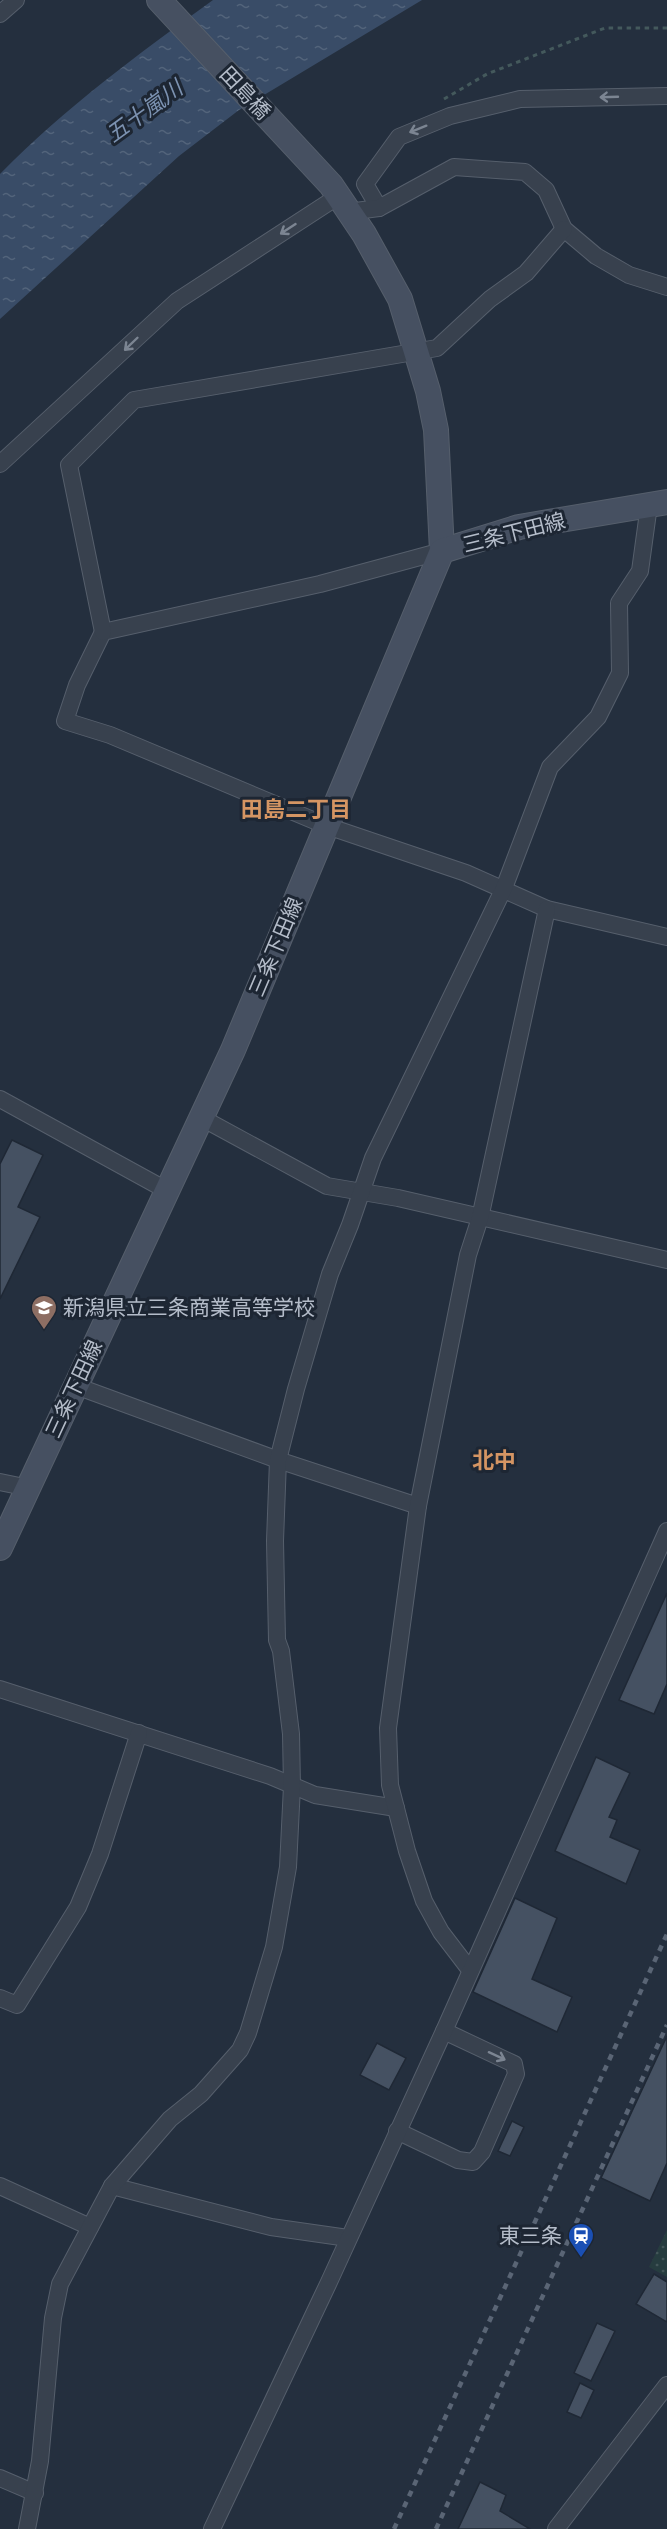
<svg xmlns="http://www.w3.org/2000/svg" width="667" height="2529" font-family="Montserrat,'Noto Sans JP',sans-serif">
<defs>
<pattern id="grass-dots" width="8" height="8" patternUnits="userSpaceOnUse" patternTransform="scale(1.5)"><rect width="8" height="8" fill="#263c3f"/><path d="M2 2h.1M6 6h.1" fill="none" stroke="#435659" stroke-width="1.8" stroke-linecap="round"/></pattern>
<pattern id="water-ripples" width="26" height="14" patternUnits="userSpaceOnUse" patternTransform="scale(1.5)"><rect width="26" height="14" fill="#394c67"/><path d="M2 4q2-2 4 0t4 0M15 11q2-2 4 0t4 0" fill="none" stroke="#53647b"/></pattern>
</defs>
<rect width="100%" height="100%" fill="#242f3e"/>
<polygon fill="url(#grass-dots)" points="667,2230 667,2277 649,2267"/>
<path fill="url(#water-ripples)" d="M213,0H422L239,110L179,156L0,319V174C65,108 138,54 213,0Z"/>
<g fill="#455162" stroke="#1f2835" stroke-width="1.5">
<polygon points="12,1140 43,1155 18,1207 40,1217 0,1299 0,1164"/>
<polygon points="667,1593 667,1684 654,1714 619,1700"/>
<polygon points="596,1757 630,1773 609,1817 617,1820 610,1837 640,1850 626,1884 555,1851"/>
<polygon points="515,1898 557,1918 532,1979 572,1997 557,2032 473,1992"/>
<polygon points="667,2036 667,2163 650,2201 601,2178"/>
<polygon points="377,2043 406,2058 389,2090 360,2075"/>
<polygon points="512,2121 524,2127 510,2156 498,2151"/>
<polygon points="654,2274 667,2282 667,2322 636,2304"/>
<polygon points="597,2323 615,2331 591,2381 574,2373"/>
<polygon points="580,2383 594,2390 581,2418 567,2412"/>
<polygon points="480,2482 506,2495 500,2511 530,2529 458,2529"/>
</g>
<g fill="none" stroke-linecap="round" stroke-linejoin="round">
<defs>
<g id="street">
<polyline points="0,14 16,0"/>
<polyline points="379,208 365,184 399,137 450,116 520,99 667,96"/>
<polyline points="348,212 379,208 454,167 525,172 546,190 564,229 596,256 629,275 667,287"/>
<polyline points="0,464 177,301 337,197"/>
<polyline points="442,551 320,584 103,632 77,685 65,721 110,735 327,826 466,873 547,909 667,937"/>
<polyline points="103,632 69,465 134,400 437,348 490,299 526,273 564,229"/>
<polyline points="0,1099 166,1190"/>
<polyline points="200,1117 327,1186 398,1198 667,1260"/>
<polyline points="76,1386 278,1460 418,1506"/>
<polyline points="0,1482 29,1488"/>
<polyline points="0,1689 270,1776 315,1795 396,1808"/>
<polyline points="470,1970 441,1932 424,1901 407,1851 390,1785 388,1728 418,1506 468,1255 480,1218 547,909"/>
<polyline points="0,1998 17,2005 78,1907 100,1854 139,1733"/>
<polyline points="397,2131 458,2160 473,2162 482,2152 516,2074 514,2064 444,2031"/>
<polyline points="0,2186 90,2227"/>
<polyline points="112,2186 271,2227 348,2238"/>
<polyline points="0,2478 35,2493"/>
<polyline points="27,2529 40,2461 53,2318 60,2284 112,2186 170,2119 201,2094 240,2050 248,2033 274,1947 288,1867 292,1786 291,1734 281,1651 277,1640 275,1541 278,1460 296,1389 330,1274 350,1225 373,1158 504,888 550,767 598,717 620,673 619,603 640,571 649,505"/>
<polyline points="212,2529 329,2282 444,2031 667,1531"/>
<polyline points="556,2529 667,2385"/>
</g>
<g id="secondary">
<polyline points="159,0 331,185 364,234 400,299 428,391 436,430 442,551"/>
<polyline points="0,1548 233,1050 442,551 519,527 667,502"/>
</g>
</defs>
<use href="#street" stroke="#565f6c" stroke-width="18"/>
<use href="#secondary" stroke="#565f6c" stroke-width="26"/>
<polyline stroke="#44595c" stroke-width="3" stroke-dasharray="4.5 4.5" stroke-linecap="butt" points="444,99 487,74 605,28 667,28"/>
<use href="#street" stroke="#38414e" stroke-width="16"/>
<use href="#secondary" stroke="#465061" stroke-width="24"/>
<g stroke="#5a6575" stroke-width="4.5" stroke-dasharray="6 6" stroke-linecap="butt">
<polyline points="394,2529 667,1934"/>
<polyline points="436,2529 667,2025"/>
</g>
</g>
<defs><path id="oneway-shaft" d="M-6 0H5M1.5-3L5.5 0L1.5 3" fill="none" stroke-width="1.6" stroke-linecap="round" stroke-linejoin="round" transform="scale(1.5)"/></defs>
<g stroke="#7c8592">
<use href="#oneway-shaft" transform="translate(609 97) rotate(178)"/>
<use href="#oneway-shaft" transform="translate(418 129) rotate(158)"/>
<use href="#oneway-shaft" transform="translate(288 229) rotate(147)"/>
<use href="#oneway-shaft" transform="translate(131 344) rotate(136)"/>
<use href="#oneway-shaft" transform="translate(497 2056) rotate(25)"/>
</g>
<defs>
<symbol id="school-pin" viewBox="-11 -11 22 30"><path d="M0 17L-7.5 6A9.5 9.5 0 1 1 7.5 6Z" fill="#8d6e63" stroke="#1d2633"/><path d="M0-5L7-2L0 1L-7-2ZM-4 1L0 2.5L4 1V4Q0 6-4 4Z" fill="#fff"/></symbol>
<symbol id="station-pin" viewBox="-11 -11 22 30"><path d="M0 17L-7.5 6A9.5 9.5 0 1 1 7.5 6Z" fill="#1a4fb4" stroke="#1d2633"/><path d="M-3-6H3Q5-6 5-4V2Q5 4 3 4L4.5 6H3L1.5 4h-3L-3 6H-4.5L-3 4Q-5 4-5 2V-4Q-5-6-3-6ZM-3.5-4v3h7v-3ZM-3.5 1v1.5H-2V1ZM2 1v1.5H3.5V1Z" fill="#fff"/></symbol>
</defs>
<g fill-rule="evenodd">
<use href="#school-pin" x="29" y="1293" width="30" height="40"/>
<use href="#station-pin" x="566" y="2221" width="30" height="40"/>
</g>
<g text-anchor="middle" stroke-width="6" stroke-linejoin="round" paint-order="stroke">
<g font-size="21" fill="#b4bcc9" stroke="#1d2633">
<text transform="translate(245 93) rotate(47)" y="7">田島橋</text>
<text transform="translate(514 533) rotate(-14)" y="7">三条下田線</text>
<text transform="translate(276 947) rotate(-67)" y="7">三条下田線</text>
<text transform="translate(74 1389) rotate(-65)" y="7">三条下田線</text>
</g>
<g font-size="21" fill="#b4bcc9" stroke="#1d2633" text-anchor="start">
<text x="63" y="1315">新潟県立三条商業高等学校</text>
<text x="562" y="2243" text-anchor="end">東三条</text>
</g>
<g font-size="22" font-style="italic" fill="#7c92b1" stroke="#1d2633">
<text transform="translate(144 111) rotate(-36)" y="8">五十嵐川</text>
</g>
<g font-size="22" font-weight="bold" fill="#d59563" stroke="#1d2633">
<text x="296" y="817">田島二丁目</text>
<text x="494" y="1468">北中</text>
</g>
</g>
</svg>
